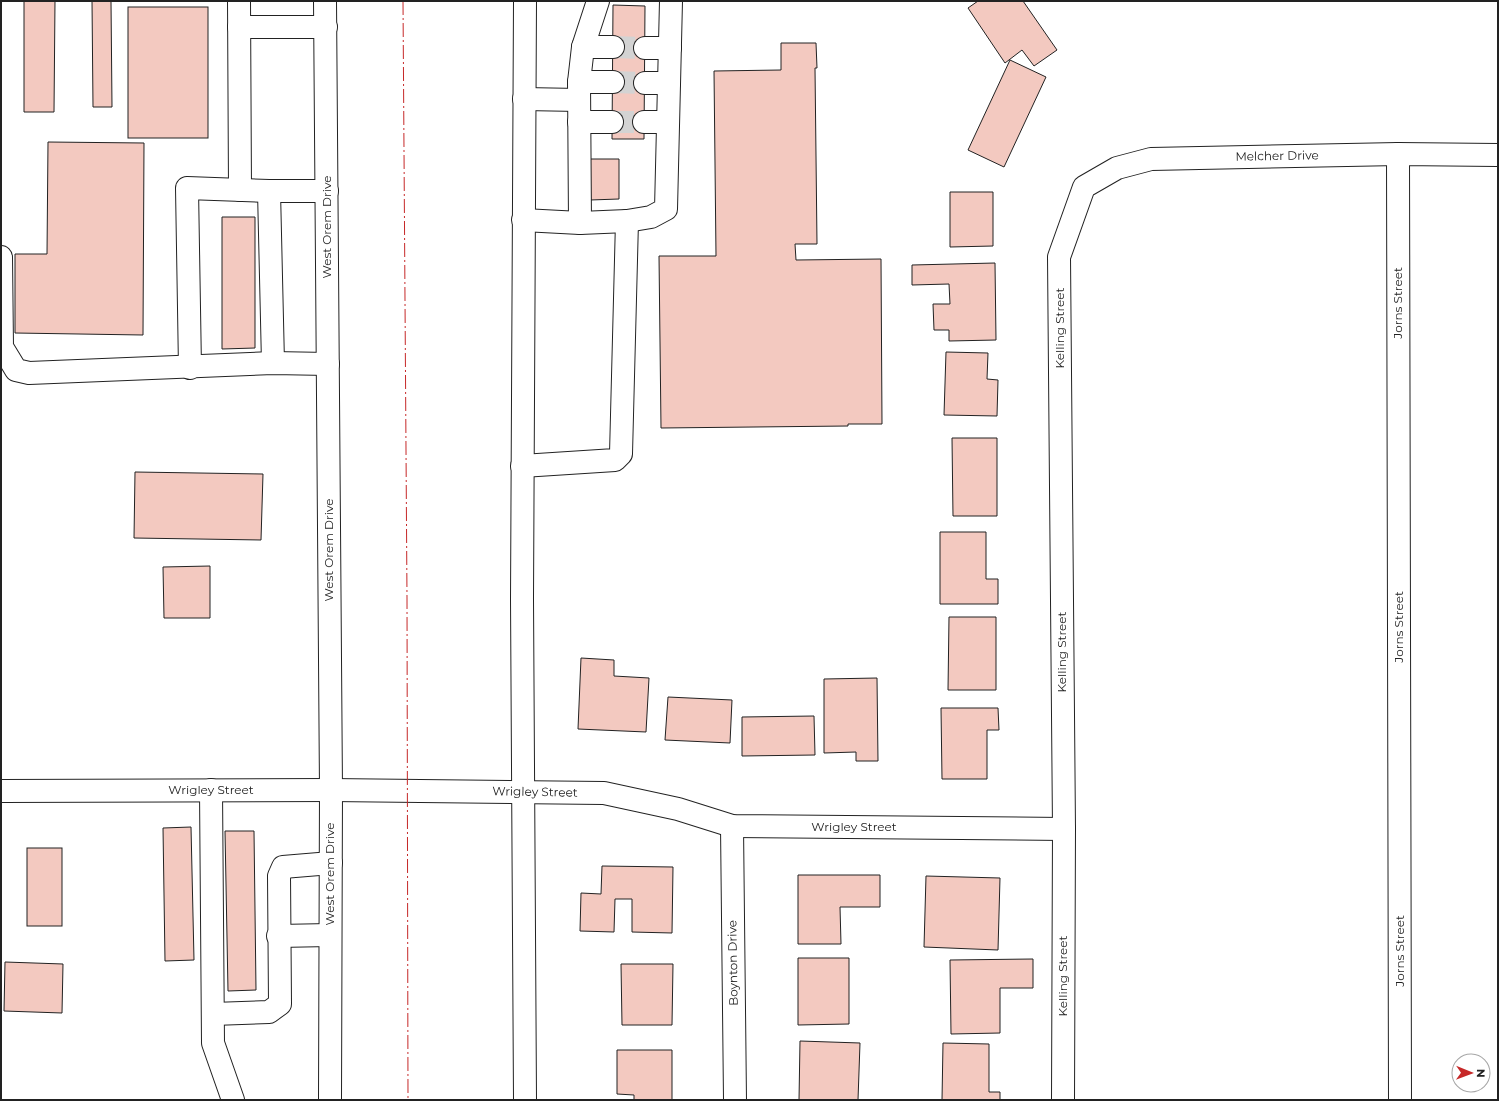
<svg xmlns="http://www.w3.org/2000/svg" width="1499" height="1101" font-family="Montserrat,sans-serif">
<rect width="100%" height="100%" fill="#fff"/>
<g fill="#f3c9c0" stroke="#222">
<polygon points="24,1 55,1 54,112 24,112"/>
<polygon points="92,1 111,1 112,107 93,107"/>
<polygon points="978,1 1023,1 1057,50 1034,66 1022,50 1005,63 968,8"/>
<polygon points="613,5 645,6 644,139 612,139"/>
<rect x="128" y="7" width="80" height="131"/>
<polygon points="781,43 816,43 817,68 815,68 817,244 795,244 796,260 881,259 882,424 848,424 848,426 661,428 659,256 716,256 714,71 781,70"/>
<polygon points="1010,60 1046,77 1004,167 968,150"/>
<polygon points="48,142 144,143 143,335 15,333 15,254 47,254"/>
<polygon points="589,159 619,159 619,199 590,200"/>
<polygon points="950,192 993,192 993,246 950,247"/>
<polygon points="222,217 255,217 255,348 222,349"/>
<polygon points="995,263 996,340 949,341 949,330 934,330 933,304 950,304 949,284 912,285 912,265"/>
<polygon points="946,352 988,353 987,379 998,380 997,416 944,415"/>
<polygon points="952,438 997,438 997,516 953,516"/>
<polygon points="135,472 263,474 261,540 134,538"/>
<polygon points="940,532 986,532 986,579 998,579 998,604 940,604"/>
<polygon points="210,566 210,618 164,618 163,567"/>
<polygon points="949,617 996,617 996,690 948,690"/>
<polygon points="581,658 614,660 614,676 649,678 646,732 578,729"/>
<polygon points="877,678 878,761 856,761 856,752 824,753 824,679"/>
<polygon points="668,697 732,700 730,743 665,740"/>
<polygon points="941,708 998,708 999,730 987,730 987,779 942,779"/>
<polygon points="814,716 815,755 742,756 742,717"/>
<polygon points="191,827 194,960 165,961 163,828"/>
<polygon points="225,831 254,831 256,990 228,991"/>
<rect x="27" y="848" width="35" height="78"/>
<polygon points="602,866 673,867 672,933 632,932 632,899 615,899 614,932 580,931 581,893 601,894"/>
<polygon points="798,875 880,875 880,907 840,907 841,944 798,944"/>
<polygon points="926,876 1000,878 998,950 924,947"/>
<polygon points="798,958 849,958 849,1024 798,1025"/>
<polygon points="1033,959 1033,988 1000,988 1000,1033 951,1034 950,960"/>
<polygon points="5,962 63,964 62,1013 4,1011"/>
<polygon points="621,964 673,964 672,1025 622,1025"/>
<polygon points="800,1041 860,1043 858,1100 799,1100"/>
<polygon points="943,1043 989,1044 989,1092 1000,1092 1000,1100 942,1100"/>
<polygon points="617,1050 672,1050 672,1100 634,1100 634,1095 617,1094"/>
</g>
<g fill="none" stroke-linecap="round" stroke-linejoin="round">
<g stroke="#d3d3d3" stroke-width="22" stroke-dasharray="22 11" stroke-linecap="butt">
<polyline points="613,47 645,48"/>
<polyline points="613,82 645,83"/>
<polyline points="612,122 644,122"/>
</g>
<defs>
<g id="minor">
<polyline points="239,1 240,190"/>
<polyline points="239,27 326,27"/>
<polyline points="583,47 613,47"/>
<polyline points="645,48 670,48"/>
<polyline points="579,82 613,82"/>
<polyline points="645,83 669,83"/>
<polyline points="524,99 579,100"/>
<polyline points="579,122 612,122"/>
<polyline points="644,122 668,122"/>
<polyline points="1398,154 1400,1100"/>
<polyline points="269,191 273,363"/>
<polyline points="523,220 580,223 579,82 583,47 598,1"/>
<polyline points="580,223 627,221 651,217 666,209 671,1"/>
<polyline points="1,257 2,347 16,370 29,373 273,363 328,364"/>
<polyline points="190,368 187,188 269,191 327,191"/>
<polyline points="522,466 615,460 621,454 627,221"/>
<polyline points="211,790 213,1043 233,1100"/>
<polyline points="1,791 331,790 604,793 678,809 732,826 1064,829"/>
<polyline points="732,826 735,1100"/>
<polyline points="278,936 330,935"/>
<polyline points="213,1014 269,1012 280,1004 279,876 283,867 331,863"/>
<polyline points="1063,1100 1064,829 1059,257 1084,187 1117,168 1151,159 1398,154 1498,155"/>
</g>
<g id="major">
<polyline points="325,1 331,790 330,1100"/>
<polyline points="525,1 522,599 525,1100"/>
</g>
</defs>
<use href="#minor" stroke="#222" stroke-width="24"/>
<use href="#major" stroke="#222" stroke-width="24"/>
<use href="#minor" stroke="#fff" stroke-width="22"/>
<use href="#major" stroke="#fff" stroke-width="22"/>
<polyline stroke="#c62828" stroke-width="1" stroke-dasharray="14 3 2 3" stroke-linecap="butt" points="403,1 407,598 408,1100"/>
</g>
<g text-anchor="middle" stroke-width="3" stroke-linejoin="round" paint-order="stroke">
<g font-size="12" fill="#222" stroke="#fff">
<text transform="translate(1277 156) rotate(-1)" y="4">Melcher Drive</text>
<text transform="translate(327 227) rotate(-90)" y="4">West Orem Drive</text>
<text transform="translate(1398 303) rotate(-90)" y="4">Jorns Street</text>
<text transform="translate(1060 328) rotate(-90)" y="4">Kelling Street</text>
<text transform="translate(329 550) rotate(-90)" y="4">West Orem Drive</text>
<text transform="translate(1399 627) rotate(-90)" y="4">Jorns Street</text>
<text transform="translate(1062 652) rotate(-90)" y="4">Kelling Street</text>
<text x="211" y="794">Wrigley Street</text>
<text transform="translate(535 792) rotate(1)" y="4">Wrigley Street</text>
<text x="854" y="831">Wrigley Street</text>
<text transform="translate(330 874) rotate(-90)" y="4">West Orem Drive</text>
<text transform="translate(1400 951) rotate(-90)" y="4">Jorns Street</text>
<text transform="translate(733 963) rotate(-91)" y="4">Boynton Drive</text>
<text transform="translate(1063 976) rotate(-90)" y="4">Kelling Street</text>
</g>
</g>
<rect width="1499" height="1101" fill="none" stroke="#222222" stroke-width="4"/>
<g transform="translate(1471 1073) rotate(91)"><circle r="19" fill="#ffffff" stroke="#a7a7a7"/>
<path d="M0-3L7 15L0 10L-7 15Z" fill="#c62828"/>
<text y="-6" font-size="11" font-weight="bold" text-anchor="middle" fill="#222222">N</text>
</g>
</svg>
